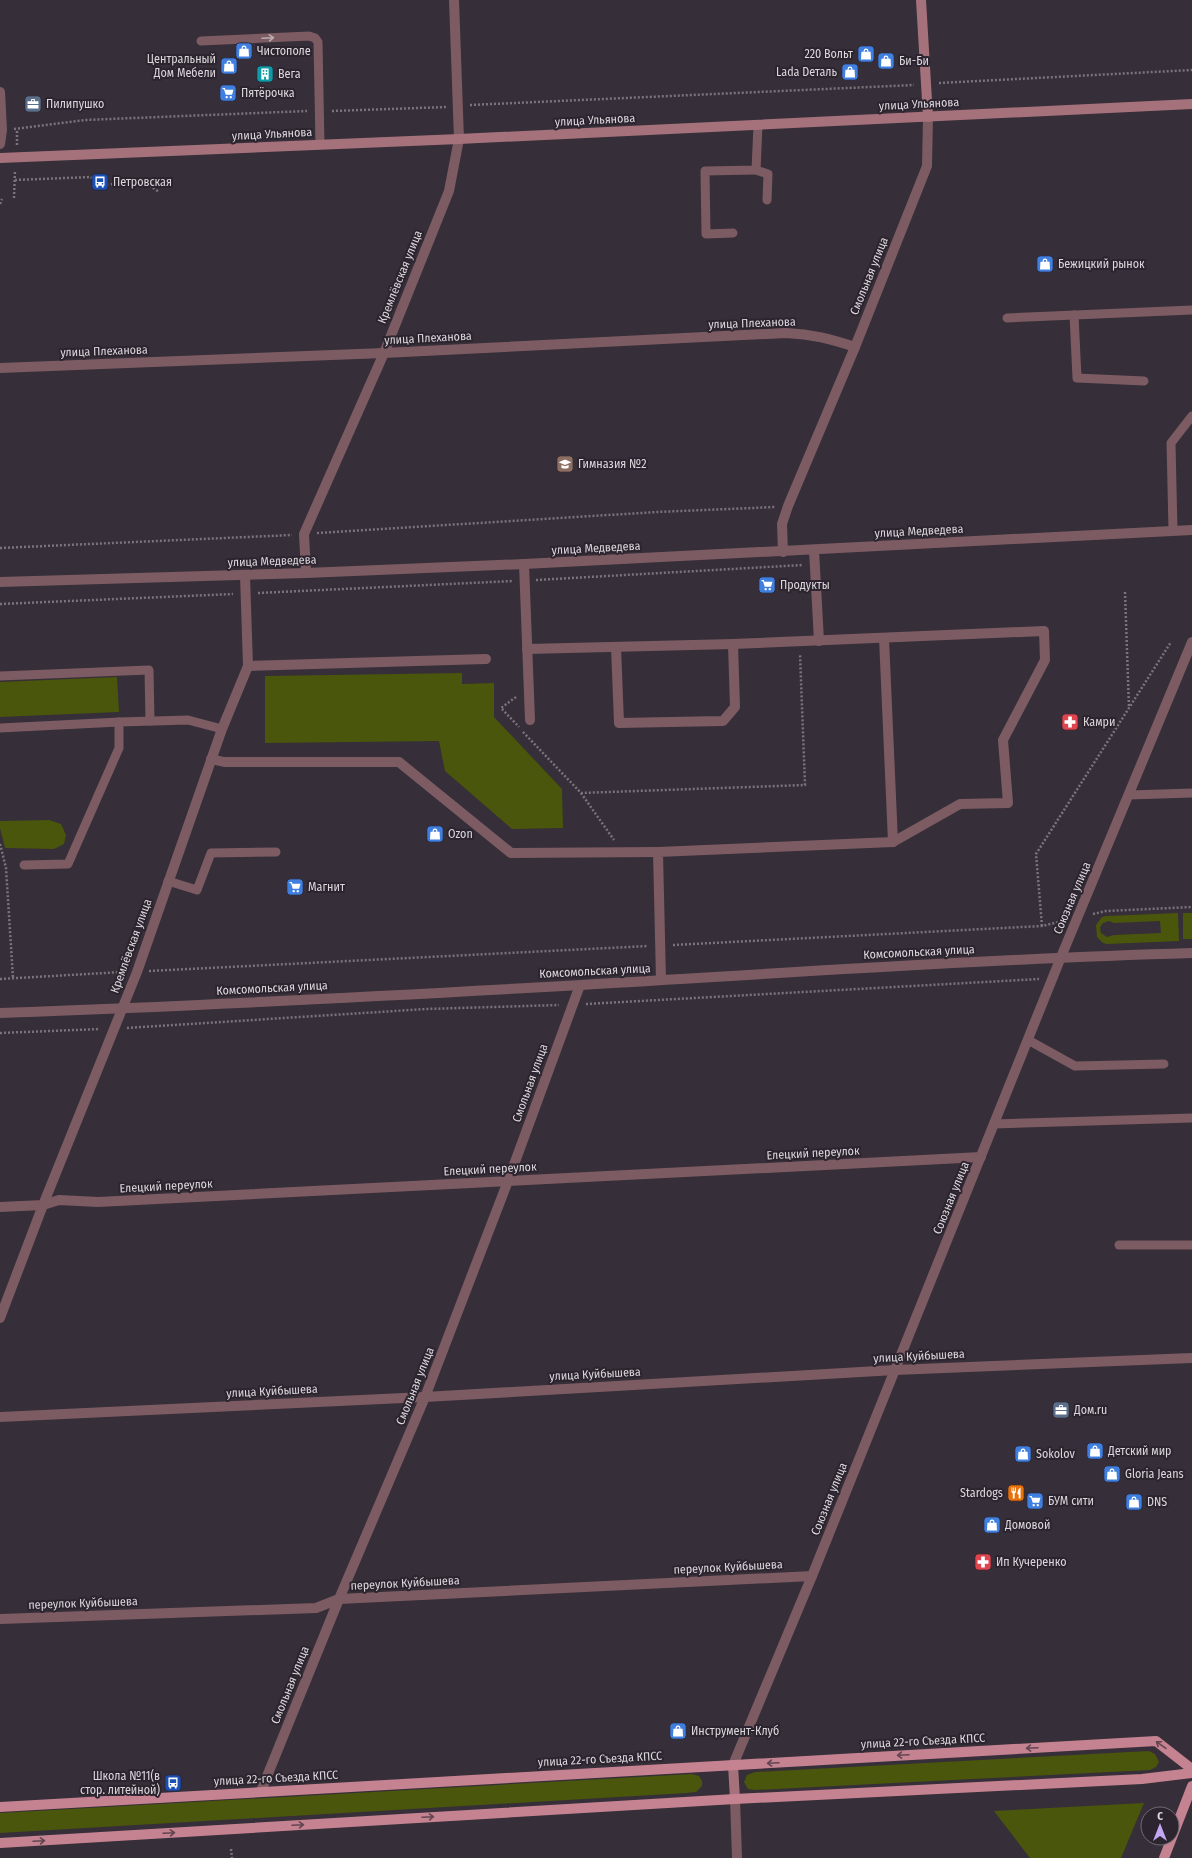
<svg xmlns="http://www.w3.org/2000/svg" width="1192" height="1858" font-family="'Fira Sans Condensed',sans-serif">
<rect width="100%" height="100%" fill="#362e38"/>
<g fill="#4a560b" fill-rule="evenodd">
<polygon points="462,673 462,684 494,683 494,717 562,789 563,828 512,829 445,771 439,741 265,743 265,676"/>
<polygon points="117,677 119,712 0,717 0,682"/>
<polygon points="49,820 61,824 66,835 64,844 54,849 5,848 0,828 0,821"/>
<path d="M1178,913L1179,941L1107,944L1103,943L1097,937L1096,925L1102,917L1107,916ZM1109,921L1114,923L1160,921L1161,933L1114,935L1107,937L1101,933L1100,927L1103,923Z"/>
<rect x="1183" y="913" width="9" height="26"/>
<polygon points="1149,1751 1155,1754 1159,1762 1156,1767 1150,1770 755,1790 748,1789 744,1782 747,1775 755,1772"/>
<polygon points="692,1774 699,1776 702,1781 702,1786 696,1792 687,1793 0,1833 0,1813"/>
<polygon points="1144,1803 1121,1858 1030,1858 994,1811"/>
</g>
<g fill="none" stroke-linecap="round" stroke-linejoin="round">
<g stroke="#7b747d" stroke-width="2.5" stroke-dasharray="2 2" stroke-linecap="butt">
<polyline points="939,83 1192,70"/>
<polyline points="470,105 914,85"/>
<polyline points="332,111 447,107"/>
<polyline points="14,129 85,120 307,111"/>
<polyline points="17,145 17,129"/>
<polyline points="15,180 91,177 97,185 145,182 159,192"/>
<polyline points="14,198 15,170"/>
<polyline points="0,204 2,199"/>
<polyline points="317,533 657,512 775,507"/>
<polyline points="0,548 292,535"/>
<polyline points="536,580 803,565"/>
<polyline points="1125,592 1129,708"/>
<polyline points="258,593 513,581"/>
<polyline points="0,604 233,594"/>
<polyline points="516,697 501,708 519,727"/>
<polyline points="523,732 581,793 805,785 800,654"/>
<polyline points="581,793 614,840"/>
<polyline points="0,844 6,868 13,978"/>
<polyline points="1093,914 1106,911 1192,907"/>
<polyline points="1042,926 1036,854 1171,642"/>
<polyline points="673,945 1042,926 1063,921"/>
<polyline points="149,971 648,946"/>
<polyline points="0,979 122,972"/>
<polyline points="586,1004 1039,979"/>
<polyline points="127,1028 426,1009 559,1005"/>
<polyline points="0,1033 100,1029"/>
<polyline points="231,1849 232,1858"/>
</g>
<g stroke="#7c5b62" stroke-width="9">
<polyline points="201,41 309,36 315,38 318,42 320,145"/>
<polyline points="756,170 768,174 767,200"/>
<polyline points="733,233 706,234 705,171 756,170 758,125"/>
<polyline points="1074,315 1077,378 1144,381"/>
<polyline points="1007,318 1192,310"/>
<polyline points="1173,530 1171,443 1192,416"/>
<polyline points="0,676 149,670 150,721"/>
<polyline points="0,728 119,722 188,720 222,729"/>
<polyline points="1129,795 1192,793"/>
<polyline points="24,865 68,864 119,748 119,722"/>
<polyline points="168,881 197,890 211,853 276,852"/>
<polyline points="1028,1040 1075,1066 1164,1064"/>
<polyline points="994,1124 1192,1118"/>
<polyline points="1119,1245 1192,1245"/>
</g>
<g stroke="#7c5b62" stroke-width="10">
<polyline points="0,92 2,130 0,144"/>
<path d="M0,368L384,353L786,333C812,334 831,339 855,347"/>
<polyline points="814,550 819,641"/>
<polyline points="783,552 782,524 788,506 855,347 927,166 928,117"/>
<polyline points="524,564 530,720"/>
<polyline points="306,573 304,534 384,353 449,191 459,139 454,0"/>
<polyline points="0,582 306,573 524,564 1192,530"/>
<polyline points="616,647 619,723 723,721 735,707 733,644"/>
<polyline points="527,649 733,644 1044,631 1045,660 1003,740 1008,803 960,804 893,842"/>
<polyline points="248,666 486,659"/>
<polyline points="211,759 224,762 399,762 511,853 658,852"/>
<polyline points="661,980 658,852 893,842 884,638"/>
<path d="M0,1013C194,1006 388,996 581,985C785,973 988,959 1192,953"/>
<polyline points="0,1207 43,1205 59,1200 98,1202 981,1157"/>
<polyline points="0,1318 43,1205 137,972 222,729 248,666 245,575"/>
<polyline points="0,1417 425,1397 895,1370 1192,1358"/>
<polyline points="0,1619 316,1608 339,1599 812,1576"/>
<polyline points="733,1765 812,1576 1061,957 1192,642"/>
<polyline points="261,1791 339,1599 425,1397 508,1181 580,985"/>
<polyline points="735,1799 737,1858"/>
</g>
<g stroke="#a5727c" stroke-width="10">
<polyline points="921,0 928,117"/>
<polyline points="0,158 459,139 1192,104"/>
<polyline points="733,1765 735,1799"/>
</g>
<g stroke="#c58391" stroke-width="10">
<polyline points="0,1807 1156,1741 1192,1769"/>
<polyline points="0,1843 735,1799 1142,1779 1192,1773"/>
<polyline points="1164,1858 1192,1786"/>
</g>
</g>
<defs><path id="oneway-shaft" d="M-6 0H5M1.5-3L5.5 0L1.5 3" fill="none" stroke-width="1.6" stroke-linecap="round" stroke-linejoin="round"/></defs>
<use stroke="#baacb2" href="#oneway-shaft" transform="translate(268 38) rotate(-3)"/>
<g stroke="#624551">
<use href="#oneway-shaft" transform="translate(1161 1745) rotate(-145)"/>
<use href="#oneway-shaft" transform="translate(1032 1748) rotate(177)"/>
<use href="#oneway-shaft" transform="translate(903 1755) rotate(177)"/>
<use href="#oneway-shaft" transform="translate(773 1763) rotate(177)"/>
<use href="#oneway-shaft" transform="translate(428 1817) rotate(-3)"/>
<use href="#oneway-shaft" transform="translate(298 1825) rotate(-3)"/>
<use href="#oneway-shaft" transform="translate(169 1833) rotate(-3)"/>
<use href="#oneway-shaft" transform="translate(39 1841) rotate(-3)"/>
</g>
<defs>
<symbol id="shop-square" viewBox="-11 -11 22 22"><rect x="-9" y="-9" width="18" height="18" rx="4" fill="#3f7fe0" stroke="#2c242e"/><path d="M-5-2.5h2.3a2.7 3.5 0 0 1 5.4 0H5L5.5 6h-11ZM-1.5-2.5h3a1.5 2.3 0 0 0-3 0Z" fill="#fff"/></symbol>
<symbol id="building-square" viewBox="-11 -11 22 22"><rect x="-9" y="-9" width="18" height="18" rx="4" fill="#0f9aa8" stroke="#2c242e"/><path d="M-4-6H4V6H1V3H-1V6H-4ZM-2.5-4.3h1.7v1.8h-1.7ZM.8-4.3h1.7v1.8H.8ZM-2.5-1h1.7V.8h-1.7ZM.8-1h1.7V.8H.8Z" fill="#fff"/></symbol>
<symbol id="supermarket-square" viewBox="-11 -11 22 22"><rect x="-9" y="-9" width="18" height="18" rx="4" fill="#3f7fe0" stroke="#2c242e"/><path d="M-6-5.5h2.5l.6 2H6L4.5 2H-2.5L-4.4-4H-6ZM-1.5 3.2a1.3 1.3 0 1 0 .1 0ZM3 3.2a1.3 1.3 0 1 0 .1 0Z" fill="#fff"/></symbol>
<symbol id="office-square" viewBox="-11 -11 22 22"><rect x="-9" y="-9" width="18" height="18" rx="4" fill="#5c6f8a" stroke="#2c242e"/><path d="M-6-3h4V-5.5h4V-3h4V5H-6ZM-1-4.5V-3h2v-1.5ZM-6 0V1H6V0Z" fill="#fff"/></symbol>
<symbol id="bus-square" viewBox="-11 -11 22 22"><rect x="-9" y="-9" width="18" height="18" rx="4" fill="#1a4fb4" stroke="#2c242e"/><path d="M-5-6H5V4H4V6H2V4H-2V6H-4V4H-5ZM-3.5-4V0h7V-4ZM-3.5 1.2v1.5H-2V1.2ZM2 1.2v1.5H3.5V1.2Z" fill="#fff"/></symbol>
<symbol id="school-square" viewBox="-11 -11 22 22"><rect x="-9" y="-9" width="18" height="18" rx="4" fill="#8d6e63" stroke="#2c242e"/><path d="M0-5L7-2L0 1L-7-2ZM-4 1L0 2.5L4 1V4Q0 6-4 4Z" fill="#fff"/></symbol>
<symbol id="pharmacy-square" viewBox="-11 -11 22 22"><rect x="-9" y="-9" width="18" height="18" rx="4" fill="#e0444e" stroke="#2c242e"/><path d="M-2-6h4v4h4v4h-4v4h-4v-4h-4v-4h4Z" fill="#fff"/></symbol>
<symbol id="restaurant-square" viewBox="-11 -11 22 22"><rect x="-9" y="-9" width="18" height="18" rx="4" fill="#e8710a" stroke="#2c242e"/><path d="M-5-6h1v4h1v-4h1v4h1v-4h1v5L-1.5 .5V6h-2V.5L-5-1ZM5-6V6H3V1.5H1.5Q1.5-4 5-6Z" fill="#fff"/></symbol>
</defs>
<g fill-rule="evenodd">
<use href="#shop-square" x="234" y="41" width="20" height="20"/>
<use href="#shop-square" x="856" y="44" width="20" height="20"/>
<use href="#shop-square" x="876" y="51" width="20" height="20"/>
<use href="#shop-square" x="219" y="56" width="20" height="20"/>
<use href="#shop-square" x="840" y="62" width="20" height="20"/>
<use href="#building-square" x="255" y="64" width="20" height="20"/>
<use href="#supermarket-square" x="218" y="83" width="20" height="20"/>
<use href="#office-square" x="23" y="94" width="20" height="20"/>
<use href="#bus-square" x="90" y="172" width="20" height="20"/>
<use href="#shop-square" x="1035" y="254" width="20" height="20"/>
<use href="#school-square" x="555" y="454" width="20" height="20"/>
<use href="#supermarket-square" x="757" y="575" width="20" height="20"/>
<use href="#pharmacy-square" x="1060" y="712" width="20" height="20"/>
<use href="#shop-square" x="425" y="824" width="20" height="20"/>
<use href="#supermarket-square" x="285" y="877" width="20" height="20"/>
<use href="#office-square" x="1051" y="1400" width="20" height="20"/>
<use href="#shop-square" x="1085" y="1441" width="20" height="20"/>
<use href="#shop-square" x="1013" y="1444" width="20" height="20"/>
<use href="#shop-square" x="1102" y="1464" width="20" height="20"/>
<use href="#restaurant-square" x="1006" y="1483" width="20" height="20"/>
<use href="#supermarket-square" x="1025" y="1491" width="20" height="20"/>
<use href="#shop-square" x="1124" y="1492" width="20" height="20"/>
<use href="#shop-square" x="982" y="1515" width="20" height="20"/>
<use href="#pharmacy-square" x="973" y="1552" width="20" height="20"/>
<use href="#shop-square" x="668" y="1721" width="20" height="20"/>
<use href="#bus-square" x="163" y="1773" width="20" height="20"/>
</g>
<g text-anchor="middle" stroke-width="4" stroke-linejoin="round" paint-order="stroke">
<g font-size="12" fill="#dcd7dd" stroke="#2c242e" text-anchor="start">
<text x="257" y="55">Чистополе</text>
<text x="853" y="58" text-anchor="end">220 Вольт</text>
<text x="216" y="63" text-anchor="end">Центральный<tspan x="216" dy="14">Дом Мебели</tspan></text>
<text x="899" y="65">Би-Би</text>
<text x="837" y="76" text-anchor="end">Lada Dеталь</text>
<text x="278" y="78">Вега</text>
<text x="241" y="97">Пятёрочка</text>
<text x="46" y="108">Пилипушко</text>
<text x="113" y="186">Петровская</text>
<text x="1058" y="268">Бежицкий рынок</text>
<text x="578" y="468">Гимназия №2</text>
<text x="780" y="589">Продукты</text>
<text x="1083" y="726">Камри</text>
<text x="448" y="838">Ozon</text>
<text x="308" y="891">Магнит</text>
<text x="1074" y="1414">Дом.ru</text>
<text x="1108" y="1455">Детский мир</text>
<text x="1036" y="1458">Sokolov</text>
<text x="1125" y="1478">Gloria Jeans</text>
<text x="1003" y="1497" text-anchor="end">Stardogs</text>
<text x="1048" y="1505">БУМ сити</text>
<text x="1147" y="1506">DNS</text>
<text x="1005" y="1529">Домовой</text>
<text x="996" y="1566">Ип Кучеренко</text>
<text x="691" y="1735">Инструмент-Клуб</text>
<text x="160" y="1780" text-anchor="end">Школа №11(в<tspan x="160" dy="14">стор. литейной)</tspan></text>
</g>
<g font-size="12" fill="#dcd7dd" stroke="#2c242e">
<text transform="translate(919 104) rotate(-3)" y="4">улица Ульянова</text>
<text transform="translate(595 120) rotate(-3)" y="4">улица Ульянова</text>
<text transform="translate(272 134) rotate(-3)" y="4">улица Ульянова</text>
<text transform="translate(869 276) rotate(-68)" y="4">Смольная улица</text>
<text transform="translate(400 277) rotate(-68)" y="4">Кремлёвская улица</text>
<text transform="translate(752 323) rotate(-2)" y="4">улица Плеханова</text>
<text transform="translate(428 338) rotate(-3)" y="4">улица Плеханова</text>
<text transform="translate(104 351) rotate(-2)" y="4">улица Плеханова</text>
<text transform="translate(919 531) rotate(-3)" y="4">улица Медведева</text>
<text transform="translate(596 548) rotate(-3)" y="4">улица Медведева</text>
<text transform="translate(272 561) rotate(-2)" y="4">улица Медведева</text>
<text transform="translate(1072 898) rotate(-67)" y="4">Союзная улица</text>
<text transform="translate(131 946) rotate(-70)" y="4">Кремлёвская улица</text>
<text transform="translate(919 952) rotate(-3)" y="4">Комсомольская улица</text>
<text transform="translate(595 971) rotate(-3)" y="4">Комсомольская улица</text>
<text transform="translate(272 988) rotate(-3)" y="4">Комсомольская улица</text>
<text transform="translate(530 1083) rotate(-70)" y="4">Смольная улица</text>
<text transform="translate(813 1153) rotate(-3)" y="4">Елецкий переулок</text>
<text transform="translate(490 1169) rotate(-3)" y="4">Елецкий переулок</text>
<text transform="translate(166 1186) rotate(-3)" y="4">Елецкий переулок</text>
<text transform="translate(951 1198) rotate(-68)" y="4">Союзная улица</text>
<text transform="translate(919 1356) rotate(-3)" y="4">улица Куйбышева</text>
<text transform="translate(595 1374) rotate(-3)" y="4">улица Куйбышева</text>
<text transform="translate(415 1386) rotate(-68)" y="4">Смольная улица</text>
<text transform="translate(272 1391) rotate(-3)" y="4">улица Куйбышева</text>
<text transform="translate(829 1499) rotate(-68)" y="4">Союзная улица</text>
<text transform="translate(728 1567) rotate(-3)" y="4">переулок Куйбышева</text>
<text transform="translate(405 1583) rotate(-3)" y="4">переулок Куйбышева</text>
<text transform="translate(83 1603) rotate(-2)" y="4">переулок Куйбышева</text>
<text transform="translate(290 1685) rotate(-68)" y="4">Смольная улица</text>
<text transform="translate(923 1741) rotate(-3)" y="4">улица 22-го Съезда КПСС</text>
<text transform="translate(600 1759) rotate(-3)" y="4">улица 22-го Съезда КПСС</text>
<text transform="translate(276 1778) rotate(-3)" y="4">улица 22-го Съезда КПСС</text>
</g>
</g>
<g transform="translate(1160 1826)"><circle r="19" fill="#2c242e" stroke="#726c74"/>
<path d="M0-3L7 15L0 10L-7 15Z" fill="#c3a7f2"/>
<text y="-6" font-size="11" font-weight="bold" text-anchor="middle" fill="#dcd7dd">С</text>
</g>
</svg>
